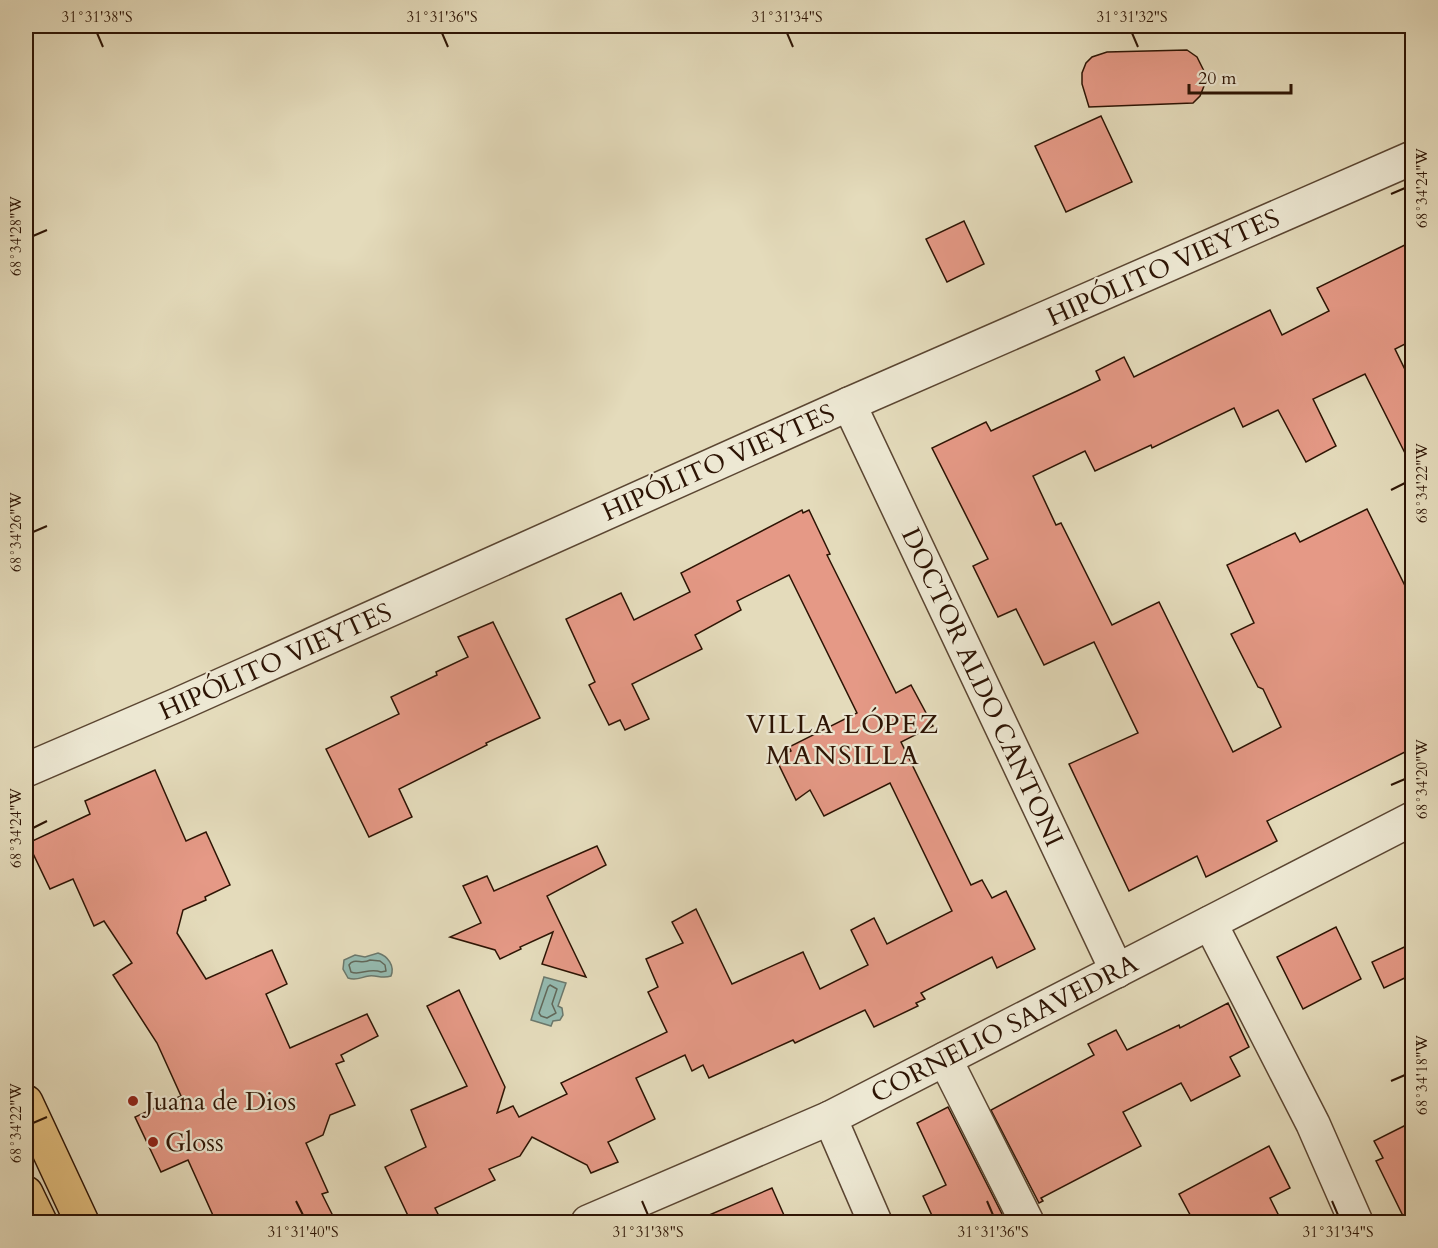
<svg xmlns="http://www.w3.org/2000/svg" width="1438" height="1248" font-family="Cardo,serif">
<rect width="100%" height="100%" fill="#e4dbbb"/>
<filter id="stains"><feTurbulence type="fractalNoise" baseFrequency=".00333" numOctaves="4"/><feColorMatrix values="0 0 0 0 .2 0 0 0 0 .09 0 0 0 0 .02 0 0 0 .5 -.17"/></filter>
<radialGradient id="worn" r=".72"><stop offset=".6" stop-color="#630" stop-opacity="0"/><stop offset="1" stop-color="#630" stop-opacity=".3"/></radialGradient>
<g fill="#95bbb1" stroke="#6b786c" stroke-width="1.5">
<path d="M378,953C388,956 395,966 391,976C382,979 377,975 369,976C361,977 357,981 348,978L343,969L344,960L355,955L365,957Z"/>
<polygon points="544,977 566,983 558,1006 562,1008 563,1015 560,1020 553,1021 551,1026 531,1020"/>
</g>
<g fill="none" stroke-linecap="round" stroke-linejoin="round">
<g stroke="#61685a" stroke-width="1.5">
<path d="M370,960L380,961L385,965L386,971L381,972C369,967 361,976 351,972L349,965C354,957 362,965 370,960Z"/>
<polygon points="550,985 557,989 552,1004 556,1013 547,1018 541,1016 539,1013 548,987"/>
</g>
</g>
<g fill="#e59986" stroke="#2d1404" stroke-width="1.5">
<polygon points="1187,50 1197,57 1206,75 1204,86 1200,96 1193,103 1089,107 1082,84 1082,73 1086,63 1092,57 1107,52"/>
<polygon points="1101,116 1132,182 1066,212 1035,146"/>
<polygon points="964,221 984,264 947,282 926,239"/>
<polygon points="1413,241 1413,340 1395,349 1413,386 1413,469 1365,374 1313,399 1336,446 1306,462 1278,410 1243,427 1234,408 1152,448 1151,445 1095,471 1085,451 1033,476 1056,525 1061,523 1112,625 1159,602 1233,752 1281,727 1263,689 1258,687 1231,634 1254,623 1227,565 1295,533 1300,542 1367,509 1413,602 1413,748 1267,821 1277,841 1206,877 1197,856 1129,891 1069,764 1138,733 1094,642 1044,665 1016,609 998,617 973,566 988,559 932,448 986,422 991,431 1077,391 1100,380 1096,371 1124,357 1134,377 1270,310 1282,335 1329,311 1317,288"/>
<polygon points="802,510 803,513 809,510 830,554 827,555 896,693 911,685 933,726 901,742 971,885 982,880 992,898 1006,891 1035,949 997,968 992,957 921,993 925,999 916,1003 918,1006 874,1027 865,1010 795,1043 793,1040 709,1078 703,1065 692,1071 685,1055 636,1078 655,1119 608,1142 618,1162 591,1173 587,1165 532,1137 520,1156 489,1169 495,1180 435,1208 442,1222 411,1222 385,1167 426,1147 411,1110 467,1086 427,1006 459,990 505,1087 497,1113 513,1106 519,1117 567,1094 561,1083 667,1032 648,992 658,987 646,959 683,943 672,922 696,909 732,984 803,952 820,989 868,965 851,930 874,918 887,944 952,911 890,783 824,816 810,790 796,800 776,759 791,751 789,747 857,713 789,575 737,601 741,610 695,635 702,649 632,684 649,719 625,730 620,720 609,725 589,685 595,682 566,619 621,593 634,620 690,592 681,573"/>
<polygon points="493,622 540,718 486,743 487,745 399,789 412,817 369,837 326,749 399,714 391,697 437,675 436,672 468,657 458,637"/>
<polygon points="155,770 186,841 206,832 230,885 205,897 206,900 183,910 177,933 206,979 272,950 287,984 266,994 290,1048 367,1014 378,1036 341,1055 344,1061 336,1064 355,1105 330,1115 323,1135 306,1143 328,1192 322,1194 336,1222 216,1222 188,1160 161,1172 135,1117 181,1096 157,1043 113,975 132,963 104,921 94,926 73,879 50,889 28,843 90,814 85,801"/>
<polygon points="597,846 606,865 547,896 586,977 542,964 553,932 520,947 521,949 500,959 495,950 450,937 481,923 463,886 487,876 494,891"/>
<polygon points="1336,927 1361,979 1303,1009 1277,957"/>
<polygon points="1413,943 1413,974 1384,988 1372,962"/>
<polygon points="1228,1003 1249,1047 1230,1057 1240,1076 1191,1101 1181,1083 1123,1112 1141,1146 1041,1198 1043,1201 1039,1203 991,1110 1094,1055 1088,1044 1116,1030 1127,1050 1179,1025 1180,1028"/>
<polygon points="948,1107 1005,1220 1001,1222 935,1222 923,1196 946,1185 917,1123"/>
<polygon points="1406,1125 1408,1146 1413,1144 1413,1222 1406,1222 1376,1161 1383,1158 1374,1141"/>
<polygon points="1269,1146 1290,1188 1270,1198 1282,1222 1194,1222 1179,1194"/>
<polygon points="772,1188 787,1222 693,1222"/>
</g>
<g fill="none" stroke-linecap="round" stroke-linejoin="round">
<defs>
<g id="minor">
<polyline points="849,404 1117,971"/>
<polyline points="26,770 177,705 849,404 1412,158"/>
<polyline points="1210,923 1313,1124 1356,1222"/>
<polyline points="945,1059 1027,1222"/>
<polyline points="830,1118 875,1222"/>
<polyline points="588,1222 830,1118 1412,819"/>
</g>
<g id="major">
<polyline points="26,1102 82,1222"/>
<polyline points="26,1193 40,1222"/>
</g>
</defs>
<use href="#minor" stroke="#5b4632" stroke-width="36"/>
<use href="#major" stroke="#2d1404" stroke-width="36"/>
<use href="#minor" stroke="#ede8d3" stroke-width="33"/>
<use href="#major" stroke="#e2be7e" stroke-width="33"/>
</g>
<path fill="none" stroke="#2d1404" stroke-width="2" d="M97,33L103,47M442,33L448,47M787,33L793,47M1132,33L1138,47M1391,194L1405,188M33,236L47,230M1391,490L1405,483M33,532L47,526M1391,785L1405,779M33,828L47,821M1391,1081L1405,1075M33,1123L47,1117M296,1201L303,1215M642,1201L648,1215M987,1201L993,1215M1332,1201L1338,1215"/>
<g fill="#8f2418" stroke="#ede8d3" stroke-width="2">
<circle cx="133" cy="1101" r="6"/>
<circle cx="153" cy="1142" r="6"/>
</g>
<g text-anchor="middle" stroke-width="4.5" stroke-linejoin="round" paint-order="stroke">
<g font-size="26" fill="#2d1404" stroke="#ede8d3">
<text transform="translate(1163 267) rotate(-24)" y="9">HIPÓLITO VIEYTES</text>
<text transform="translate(718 462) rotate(-24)" y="9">HIPÓLITO VIEYTES</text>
<text transform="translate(275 661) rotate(-24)" y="9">HIPÓLITO VIEYTES</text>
<text transform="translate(983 687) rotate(65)" y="9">DOCTOR ALDO CANTONI</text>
<text transform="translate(1004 1028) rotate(-27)" y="9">CORNELIO SAAVEDRA</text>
</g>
<g font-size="26" fill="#2d1404" stroke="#ede8d3" text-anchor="start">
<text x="145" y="1110">Juana de Dios</text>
<text x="165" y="1151">Gloss</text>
</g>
<g font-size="27" letter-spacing="1.5" fill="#2d1404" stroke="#ede8d3">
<text x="843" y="733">VILLA LÓPEZ<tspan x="843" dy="31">MANSILLA</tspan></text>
</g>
</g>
<rect width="1438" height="1248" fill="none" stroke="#e4dbbb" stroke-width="66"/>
<path d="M1189 84v9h102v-9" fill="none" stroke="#2d1404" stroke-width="3"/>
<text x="1198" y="84" font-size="18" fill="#2d1404" stroke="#ede8d3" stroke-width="4.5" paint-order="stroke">20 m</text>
<rect x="33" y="33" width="1372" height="1182" fill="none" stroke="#2d1404" stroke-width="2"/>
<g font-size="15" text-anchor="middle" fill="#2d1404">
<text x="97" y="22">31°31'38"S</text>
<text x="442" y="22">31°31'36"S</text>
<text x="787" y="22">31°31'34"S</text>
<text x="1132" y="22">31°31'32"S</text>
<text transform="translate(1422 188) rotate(-90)" y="5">68°34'24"W</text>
<text transform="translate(16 236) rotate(-90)" y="5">68°34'28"W</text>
<text transform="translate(1422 483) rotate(-90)" y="5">68°34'22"W</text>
<text transform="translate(16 532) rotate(-90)" y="5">68°34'26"W</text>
<text transform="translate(1422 779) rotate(-90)" y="5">68°34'20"W</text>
<text transform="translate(16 828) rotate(-90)" y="5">68°34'24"W</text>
<text transform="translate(1422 1075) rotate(-90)" y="5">68°34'18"W</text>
<text transform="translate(16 1123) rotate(-90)" y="5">68°34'22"W</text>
<text x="303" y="1237">31°31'40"S</text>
<text x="648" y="1237">31°31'38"S</text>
<text x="993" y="1237">31°31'36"S</text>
<text x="1338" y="1237">31°31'34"S</text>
</g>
<rect width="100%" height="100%" filter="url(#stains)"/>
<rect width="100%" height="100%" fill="url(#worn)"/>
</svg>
